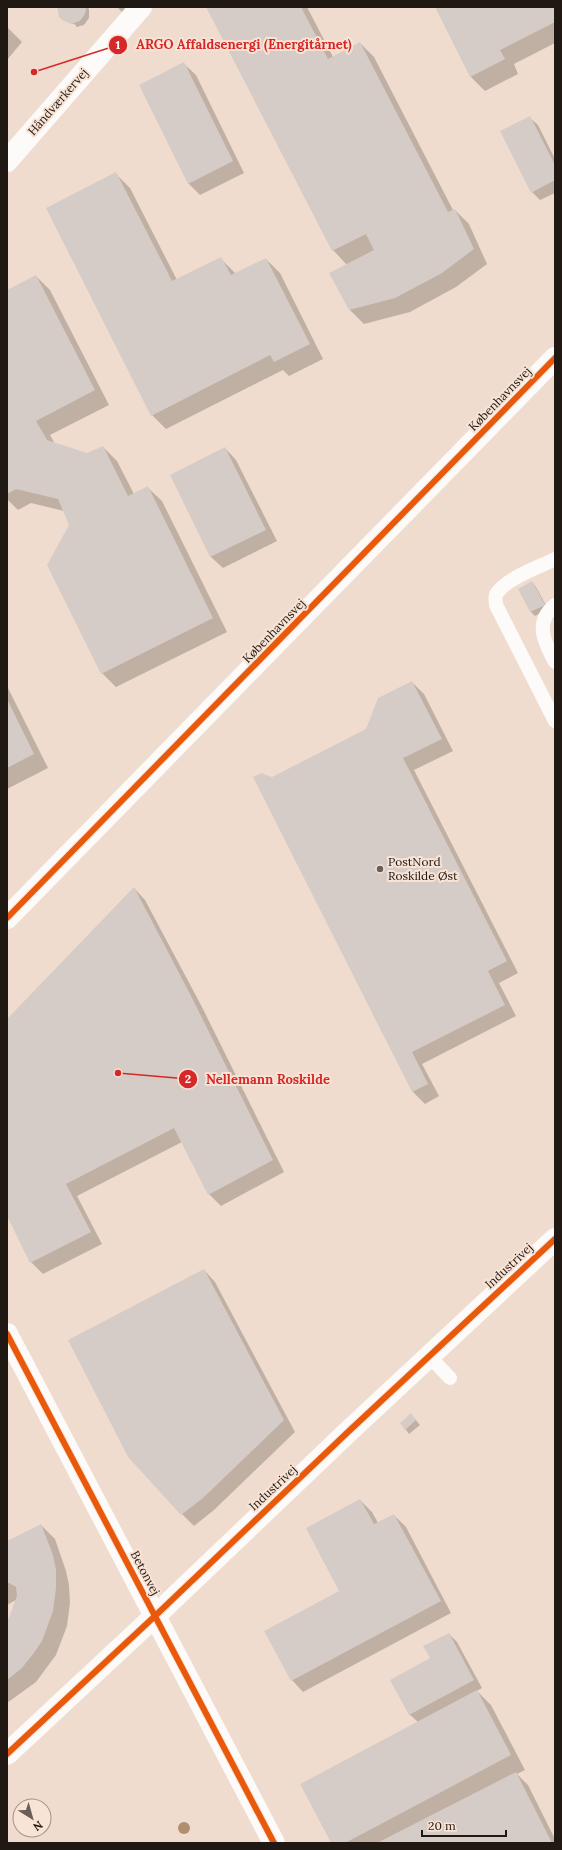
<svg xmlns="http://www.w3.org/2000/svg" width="562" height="1850" font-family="Lora,serif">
<rect width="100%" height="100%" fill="#f0e4dd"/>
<path fill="#f0dcce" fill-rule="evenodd" d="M7,7H555V1843H7ZM20,1806H44V1830H20Z"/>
<g fill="#0003">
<polygon points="59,7 87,7 89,9 89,18 84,25 76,27 66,23 76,27 76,25 64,20"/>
<polygon points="117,7 126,7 122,12"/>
<polygon points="207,7 307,7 333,57 360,43 374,57 453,210 455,210 469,224 487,264 456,287 410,312 364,324 350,310 347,265 333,250"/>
<polygon points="436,7 555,7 555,43 514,64 518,74 485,91 471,77"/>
<polygon points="7,27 22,42 7,60"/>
<polygon points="184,64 196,75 244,173 200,195 188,183"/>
<polygon points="529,117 538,125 555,159 555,193 540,200 532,192"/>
<polygon points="116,174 130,188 177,280 220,258 236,274 266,259 280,273 323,359 289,376 283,370 166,429 152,415"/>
<polygon points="36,276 50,290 109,405 50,435 55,444 87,455 103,447 117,461 134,494 147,487 162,501 227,632 116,687 102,673 70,525 64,511 31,503 18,510 7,499 7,291"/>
<polygon points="225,448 236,460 277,541 223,568 211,557 171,475"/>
<polygon points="532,582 536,587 548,609 535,616 531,612 519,589"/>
<polygon points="412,682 424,694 453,751 414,770 518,973 499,983 516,1016 422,1064 439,1096 425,1104 413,1092 255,778 272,778 367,730"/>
<polygon points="7,686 48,768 7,789"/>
<polygon points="134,888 145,900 202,1007 284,1172 221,1206 209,1194 182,1142 77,1196 102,1244 43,1274 31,1262 7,1214 7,1020"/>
<polygon points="204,1270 215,1282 295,1432 214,1510 194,1526 182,1514"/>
<polygon points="415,1419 420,1425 409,1434 401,1423"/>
<polygon points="360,1500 372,1512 378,1523 394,1515 406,1527 451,1613 303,1692 292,1680 341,1591"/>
<polygon points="41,1525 55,1539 66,1571 69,1585 70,1603 67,1626 56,1655 36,1682 7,1703 7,1624 16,1600 7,1605 7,1543"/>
<polygon points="449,1634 457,1642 482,1688 477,1691 491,1705 525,1770 517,1774 528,1785 555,1839 555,1843 332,1843 418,1722 409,1714 431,1658"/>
</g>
<g fill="#d6ccc7">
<polygon points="57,7 86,7 86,9 85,14 80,21 71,24 62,20 59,17"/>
<polygon points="206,7 301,7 328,59 360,42 448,212 455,209 474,249 442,273 395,298 349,310 329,273 374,250 366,234 332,251"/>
<polygon points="435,7 555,7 555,22 500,50 505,59 470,77"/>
<polygon points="184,62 233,161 188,184 139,85"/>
<polygon points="530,116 555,165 555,180 531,193 500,131"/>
<polygon points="116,172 172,281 221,257 231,275 266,258 310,344 274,362 270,355 151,416 46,208"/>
<polygon points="36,275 95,390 36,421 47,440 87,453 103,446 128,496 148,486 213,618 101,674 47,565 69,525 58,499 16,489 7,494 7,290"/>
<polygon points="225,447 266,530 210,557 170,475"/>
<polygon points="532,581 545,605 530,612 518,589"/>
<polygon points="412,681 442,739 403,758 507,961 488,971 505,1005 412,1052 428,1084 412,1092 253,777 261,773 272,777 366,729 378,698"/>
<polygon points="7,699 34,754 7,768"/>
<polygon points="134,887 190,994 273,1160 208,1195 174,1128 66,1184 91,1232 30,1263 7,1216 7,1019"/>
<polygon points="204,1269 284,1420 203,1498 181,1515 128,1457 68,1340"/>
<polygon points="411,1413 416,1420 405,1430 400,1423"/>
<polygon points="360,1499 374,1524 394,1514 441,1601 291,1681 264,1631 339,1591 306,1528"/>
<polygon points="41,1524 53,1555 56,1570 56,1588 53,1611 42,1641 33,1654 22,1668 7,1680 7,1622 15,1603 17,1595 16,1587 9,1583 7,1583 7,1541"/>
<polygon points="449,1633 474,1680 409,1715 390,1680 430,1658 423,1646"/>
<polygon points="477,1690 511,1755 345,1843 331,1843 300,1784"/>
<polygon points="516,1772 552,1843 377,1843"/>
</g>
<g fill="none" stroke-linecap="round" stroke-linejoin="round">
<g stroke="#fdfbfa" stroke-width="14">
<path d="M555,559C539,567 507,578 497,593C494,596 496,601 496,605L555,721"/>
<path d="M555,605C534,622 544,642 555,662"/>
<polyline points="429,1356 450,1378"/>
</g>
<g stroke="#fdfbfa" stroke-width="22">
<polyline points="7,161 141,7"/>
<polyline points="7,1334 274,1843"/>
<polyline points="7,1754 155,1616 349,1431 555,1239"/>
</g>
<polyline stroke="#fdfbfa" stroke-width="22" points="7,918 555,358"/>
<defs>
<g id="cycleway">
<polyline points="7,918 555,358"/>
<polyline points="7,1334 274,1843"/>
<polyline points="7,1754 155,1616 349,1431 555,1239"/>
</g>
</defs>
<use href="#cycleway" stroke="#f8e3d5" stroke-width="8"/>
<use href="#cycleway" stroke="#e8590c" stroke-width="6"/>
</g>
<circle fill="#b18e71" cx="184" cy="1828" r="6"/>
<circle fill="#685f5a" stroke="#f8e3d5" stroke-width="1.5" cx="380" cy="869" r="4"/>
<g text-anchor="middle" stroke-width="4" stroke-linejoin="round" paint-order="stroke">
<g font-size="12" fill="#1f1813" stroke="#f8e3d5">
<text transform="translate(58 102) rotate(-49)" y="4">Håndværkervej</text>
<text transform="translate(500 399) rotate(-46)" y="4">Københavnsvej</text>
<text transform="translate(274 631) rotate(-46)" y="4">Københavnsvej</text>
<text transform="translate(509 1266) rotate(-43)" y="4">Industrivej</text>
<text transform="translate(273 1488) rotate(-43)" y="4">Industrivej</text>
<text transform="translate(145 1573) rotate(62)" y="4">Betonvej</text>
</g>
<g font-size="12" fill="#1f1813" stroke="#f8e3d5" text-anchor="start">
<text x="388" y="866">PostNord<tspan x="388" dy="14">Roskilde Øst</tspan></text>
</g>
</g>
<path fill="none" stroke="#d62828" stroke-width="1.5" d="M34 72L118 45M118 1073L188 1079"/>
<g fill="#d62828" stroke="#f8e3d5" stroke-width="1.5">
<circle cx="34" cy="72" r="4"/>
<circle cx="118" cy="1073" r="4"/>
<circle cx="118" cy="45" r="10"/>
<circle cx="188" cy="1079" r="10"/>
</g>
<g font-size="12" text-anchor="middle" font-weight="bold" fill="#fff">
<text x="118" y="49">1</text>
<text x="188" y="1083">2</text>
</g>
<g font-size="13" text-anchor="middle" font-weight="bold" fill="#d62828" stroke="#f8e3d5" stroke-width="4" stroke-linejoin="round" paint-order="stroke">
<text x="244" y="49">ARGO Affaldsenergi (Energitårnet)</text>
<text x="268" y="1084">Nellemann Roskilde</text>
</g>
<rect width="562" height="1850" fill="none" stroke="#1f1813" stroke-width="16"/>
<g transform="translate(32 1818) rotate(143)"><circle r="19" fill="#f8e3d5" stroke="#a19287"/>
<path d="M0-3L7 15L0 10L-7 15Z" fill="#685f5a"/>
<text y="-6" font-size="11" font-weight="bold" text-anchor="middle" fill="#1f1813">N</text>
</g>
<path d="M422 1830v6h84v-6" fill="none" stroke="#1f1813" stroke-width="2"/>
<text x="428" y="1830" font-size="12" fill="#1f1813" stroke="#f8e3d5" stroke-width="3" paint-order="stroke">20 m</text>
</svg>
